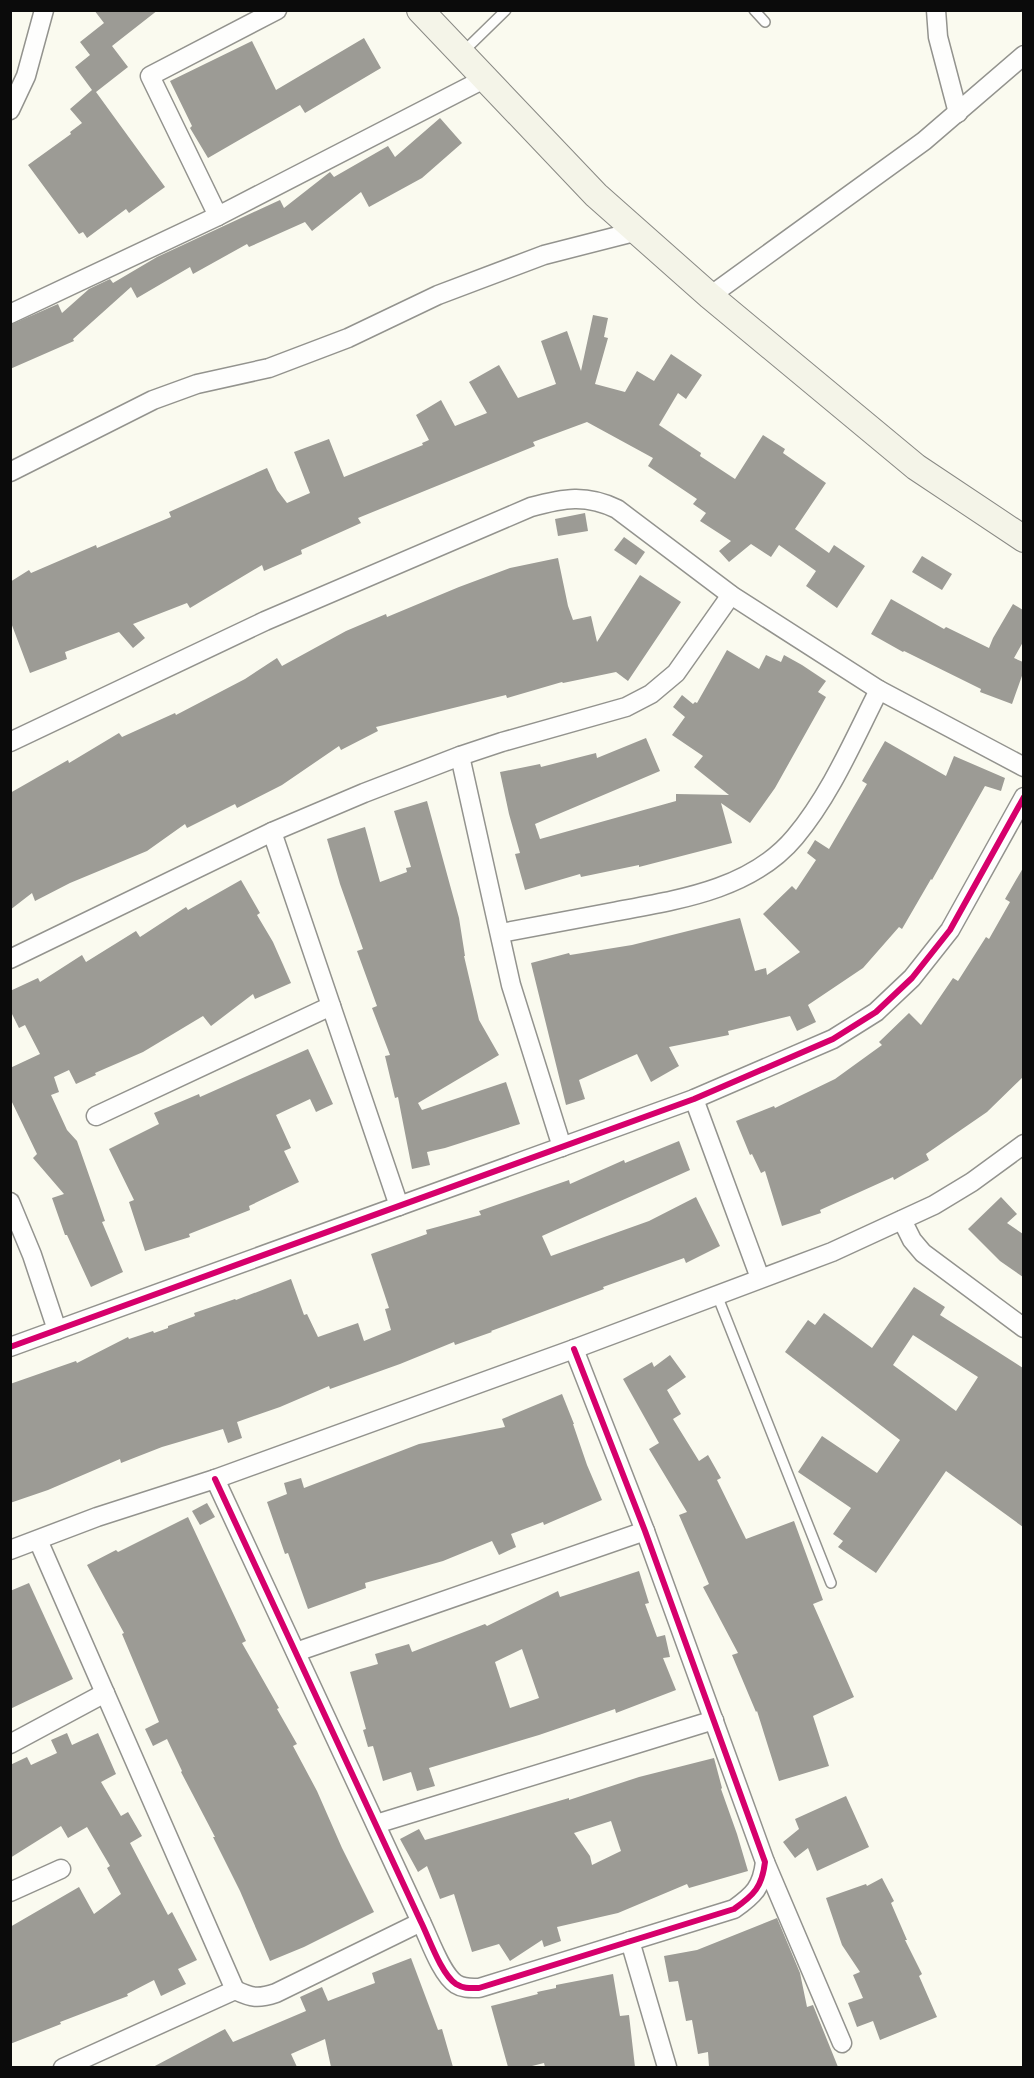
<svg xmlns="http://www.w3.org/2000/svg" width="1034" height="2078" font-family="'Crimson Pro',serif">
<rect width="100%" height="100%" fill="#fafaef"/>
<g fill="#9c9b95" fill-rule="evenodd">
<polygon points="94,10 158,10 112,46 128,67 96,92 165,187 129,213 126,209 87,238 83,232 79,234 28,165 71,134 70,132 82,123 70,109 92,90 75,67 90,55 80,42 104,23"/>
<polygon points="364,38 381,68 305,113 300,105 208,158 190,128 192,126 170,81 252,41 276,90"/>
<polygon points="440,118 462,143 422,178 369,207 361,192 312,231 305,222 249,247 247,244 193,274 190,267 137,298 131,287 73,339 74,341 10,369 10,325 58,304 62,313 89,289 110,279 113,283 157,257 280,200 284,208 330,172 334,177 388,146 395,157"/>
<polygon points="593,315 608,318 604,337 608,338 595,384 625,392 637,371 654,381 671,354 702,375 686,399 678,393 659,425 701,453 700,456 735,479 763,435 785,449 783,453 826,483 795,529 829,553 834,545 865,566 837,608 806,586 816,571 779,545 771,557 751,544 729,562 719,551 731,541 700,521 706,513 693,504 697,499 648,466 653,458 587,422 533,442 535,446 358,518 361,523 301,550 302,554 264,571 262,565 190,608 187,603 133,624 145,638 133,648 119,632 65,652 67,659 30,673 10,620 10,582 29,570 31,573 96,545 97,548 171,517 169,512 267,468 277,490 287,503 310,493 294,452 329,439 344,477 423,445 422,443 429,440 416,415 441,400 455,426 487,413 469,382 499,365 518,398 556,384 541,341 567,331 581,371"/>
<polygon points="585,513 588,531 558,536 555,519"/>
<polygon points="624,537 645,552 636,565 614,550"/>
<polygon points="922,556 952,574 942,590 912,572"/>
<polygon points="558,558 568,606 573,620 591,616 597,642 640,575 681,602 628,681 616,672 563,683 562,682 507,698 506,695 376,727 378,731 341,750 339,746 282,785 237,808 235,804 187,828 185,824 147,851 70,883 35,901 32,893 10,910 10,793 68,760 69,763 119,733 122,737 175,713 176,715 245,679 277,658 282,666 346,631 386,614 387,617 459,587 510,568"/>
<polygon points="891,599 944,629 946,627 989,648 993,638 1013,604 1023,610 1023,642 1014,658 1023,662 1023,673 1012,704 980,692 981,689 904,651 903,652 871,634"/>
<polygon points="727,650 759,669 766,655 781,662 784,655 802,665 826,681 818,692 826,697 775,788 750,823 721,803 732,843 639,867 639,865 581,877 580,874 525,890 515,854 520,853 509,814 500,772 540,764 541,767 596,753 597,758 646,738 660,771 535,824 540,839 676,801 676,794 729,795 694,767 703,756 672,735 685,717 673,707 682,695 693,704 695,702 697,703"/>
<polygon points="885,741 946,776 954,756 1005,778 1001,791 985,786 932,880 931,879 902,929 899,927 863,968 808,1005 816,1022 797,1031 790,1016 728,1031 729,1035 669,1047 679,1066 651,1082 637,1054 579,1080 585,1099 566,1105 531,963 569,953 570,955 632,945 740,918 755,971 766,968 767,975 800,952 763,914 792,886 796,890 816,860 807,853 815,840 829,849 867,784 862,781"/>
<polygon points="427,801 459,918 465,956 464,956 479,1020 499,1055 418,1103 422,1110 506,1082 520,1124 445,1148 427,1152 430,1165 412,1169 398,1097 395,1098 385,1056 390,1055 372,1008 377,1006 357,951 363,949 340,884 327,839 365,827 380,882 407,872 406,868 411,867 394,811"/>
<polygon points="1023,868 1023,1077 987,1112 926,1154 929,1160 894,1180 893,1177 820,1210 821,1213 782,1226 765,1171 761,1173 752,1154 750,1155 736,1121 774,1106 775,1108 835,1079 882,1045 879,1042 909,1013 921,1025 953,978 958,981 986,937 989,939 1010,902 1005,899"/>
<polygon points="241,880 260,913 257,915 273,942 291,983 255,999 253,994 211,1026 203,1016 143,1052 95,1073 96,1075 76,1084 69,1070 54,1077 59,1092 51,1095 67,1130 77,1141 105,1221 102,1222 123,1272 91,1287 67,1235 65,1235 52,1198 64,1194 33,1158 37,1154 10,1098 10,1068 40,1054 25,1025 19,1028 10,1010 10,991 38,978 40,982 82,955 86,962 136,931 140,937 186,907 188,910"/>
<polygon points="308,1049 333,1104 316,1112 310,1099 276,1115 291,1148 284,1151 299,1182 249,1206 250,1210 189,1234 190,1237 145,1251 129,1202 134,1200 109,1149 159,1124 154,1113 199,1094 200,1097"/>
<polygon points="679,1141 690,1170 542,1236 551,1256 649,1221 696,1197 720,1246 686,1263 684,1258 603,1287 604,1289 491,1331 492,1332 455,1345 454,1342 400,1364 330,1389 329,1386 280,1407 237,1422 242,1438 228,1443 223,1429 162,1447 121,1463 120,1459 48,1490 10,1503 10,1384 76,1361 77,1363 128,1337 129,1339 153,1331 154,1333 168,1328 168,1326 195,1316 194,1313 235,1299 236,1300 291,1279 304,1315 307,1314 318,1337 358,1323 364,1341 391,1330 385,1309 389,1308 371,1254 427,1234 426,1230 481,1215 479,1211 569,1180 570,1184 624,1160 625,1163"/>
<polygon points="1001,1197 1017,1214 1007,1223 1023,1234 1023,1277 1000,1261 968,1229"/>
<path d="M914,1287L945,1307L940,1315L1023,1368V1527L946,1471L876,1573L838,1547L843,1541L833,1534L851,1508L798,1472L822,1436L877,1473L900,1440L785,1352L808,1320L815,1325L824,1313L872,1348ZM913,1335L978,1377L956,1411L893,1365Z"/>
<polygon points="670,1355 686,1377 667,1390 681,1414 673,1419 699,1461 708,1455 721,1478 717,1480 746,1539 794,1521 823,1600 813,1604 854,1697 813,1716 829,1766 779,1781 757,1711 756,1712 732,1655 738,1653 703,1587 709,1584 679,1515 687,1512 649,1449 659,1443 623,1379 652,1362 654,1367"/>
<polygon points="562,1394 574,1424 573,1424 587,1465 602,1500 544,1525 543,1522 511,1534 516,1547 499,1555 492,1541 443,1561 365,1583 366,1588 308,1609 288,1553 285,1554 267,1502 287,1494 284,1483 301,1478 304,1488 419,1444 505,1427 502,1419"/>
<polygon points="207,1503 215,1517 200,1525 192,1511"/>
<polygon points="188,1517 246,1641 242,1643 279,1708 277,1709 297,1744 293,1746 317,1791 342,1848 374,1912 304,1947 270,1961 240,1891 213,1837 215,1837 181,1772 182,1771 167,1739 153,1746 145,1729 159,1722 122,1634 124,1633 87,1565 116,1550 118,1552"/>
<path d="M639,1571L649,1603L645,1604L657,1637L665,1635L670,1657L663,1658L676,1690L616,1713L615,1709L539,1735L429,1768L435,1786L417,1791L411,1772L383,1781L373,1746L368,1747L363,1730L366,1729L350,1672L378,1664L375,1654L409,1644L412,1652L485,1624L487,1626L558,1591L560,1597ZM522,1649L539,1698L510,1708L495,1662Z"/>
<polygon points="29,1583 73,1679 10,1709 10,1591"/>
<polygon points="67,1733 72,1745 98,1733 116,1774 101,1782 121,1816 128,1812 142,1836 130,1843 168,1915 172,1912 197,1960 178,1969 186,1984 161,1996 154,1980 127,1994 128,1996 60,2022 61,2024 10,2044 10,1927 79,1887 94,1914 121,1894 107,1868 110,1866 87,1827 68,1838 61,1826 10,1858 10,1765 27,1757 31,1765 57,1753 51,1740"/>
<path d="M714,1758L722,1788L721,1789L737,1834L748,1871L689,1888L687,1884L618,1913L557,1927L561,1941L544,1947L542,1940L510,1961L499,1944L472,1952L454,1894L440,1899L427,1866L418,1872L400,1839L419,1829L425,1840L569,1798V1800L639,1777ZM611,1821L621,1851L592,1865L590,1856L574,1833Z"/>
<polygon points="846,1796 869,1847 817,1871 808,1848 795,1858 783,1842 799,1829 795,1819"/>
<polygon points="882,1878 894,1901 891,1903 907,1940 905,1940 922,1974 919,1976 937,2017 880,2040 873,2021 857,2027 848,2003 863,1998 853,1975 860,1972 842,1945 826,1898 866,1884 867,1886"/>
<polygon points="777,1918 800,1973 807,2007 813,2005 838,2067 709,2067 708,2052 698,2054 692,2020 686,2021 678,1981 669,1982 664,1956 697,1950"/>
<polygon points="411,1958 438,2030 442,2029 453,2067 331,2067 325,2039 291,2054 297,2067 153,2067 225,2029 233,2042 306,2011 300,1997 322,1987 328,2001 375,1983 372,1973"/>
<polygon points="613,1974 620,2016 629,2015 635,2067 545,2067 544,2063 528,2067 508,2067 491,2006 538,1994 537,1992 556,1988 556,1985"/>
</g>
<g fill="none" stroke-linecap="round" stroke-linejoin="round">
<defs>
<g id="lane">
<polyline points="754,10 765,22"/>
<polyline points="463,52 506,10"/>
<polyline points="717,1295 831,1583"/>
</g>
<g id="street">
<polyline points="936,10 938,37 958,113"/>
<polyline points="10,110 26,76 44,10"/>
<polyline points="218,216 150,76 277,10"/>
<polyline points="710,296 924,141 1024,55"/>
<polyline points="10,314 218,216 484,79"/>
<polyline points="10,472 153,400 197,384 269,368 348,338 438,295 544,255 638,231"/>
<path d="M10,742L265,621L531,507C564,498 586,494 617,509L731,595L879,690L1024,767"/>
<polyline points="460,756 511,985 562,1147"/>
<polyline points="272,832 399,1206"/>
<path d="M501,933C538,926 576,919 613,912C677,900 751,890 795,837C831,794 854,739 879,690"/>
<polyline points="10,959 272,832 364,793 460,756 502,742 626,707 651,694 676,673 731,595"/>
<polyline points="694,1099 760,1278"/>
<polyline points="96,1116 331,1006"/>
<polyline points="10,1202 32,1255 57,1330"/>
<polyline points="902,1220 912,1240 923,1253 1024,1328"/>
<polyline points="10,1347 694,1099 833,1039 876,1012 912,978 950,930 1024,797"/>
<path d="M215,1479L421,1922C429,1938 441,1974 456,1984C464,1989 471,1988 479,1988L734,1909C754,1895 762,1887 765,1862L645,1531L574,1349"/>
<polyline points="38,1540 235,1990"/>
<polyline points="10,1550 97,1517 215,1479 574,1349 832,1252 934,1205 972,1182 1024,1144"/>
<polyline points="296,1652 645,1531"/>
<polyline points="10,1744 105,1693"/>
<polyline points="376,1824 714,1720"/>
<polyline points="765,1862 842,2043"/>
<polyline points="10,1892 61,1869"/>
<polyline points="630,1941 667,2067"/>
<path d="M63,2068L235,1990C252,1998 258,1999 276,1993L421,1922"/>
</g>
<polyline id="secondary" points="420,10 596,195 710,296 916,467 1024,539"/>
</defs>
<use href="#lane" stroke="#93938e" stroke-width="12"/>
<use href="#street" stroke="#93938e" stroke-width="21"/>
<use href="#secondary" stroke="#898984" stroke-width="28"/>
<use href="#lane" stroke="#fefefd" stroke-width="9"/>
<use href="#street" stroke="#fefefd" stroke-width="18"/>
<use href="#secondary" stroke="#f4f4e8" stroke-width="26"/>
<defs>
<g id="cycleway">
<polyline points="10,1347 694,1099 833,1039 876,1012 912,978 950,930 1024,797"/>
<path d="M215,1479L421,1922C429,1938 441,1974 456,1984C464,1989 471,1988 479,1988L734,1909C754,1895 762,1887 765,1862L645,1531L574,1349"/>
</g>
</defs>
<use href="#cycleway" stroke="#fff" stroke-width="10"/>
<use href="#cycleway" stroke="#d6006c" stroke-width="6"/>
</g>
<rect width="1034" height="2078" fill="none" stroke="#0b0b0b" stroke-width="24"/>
</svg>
